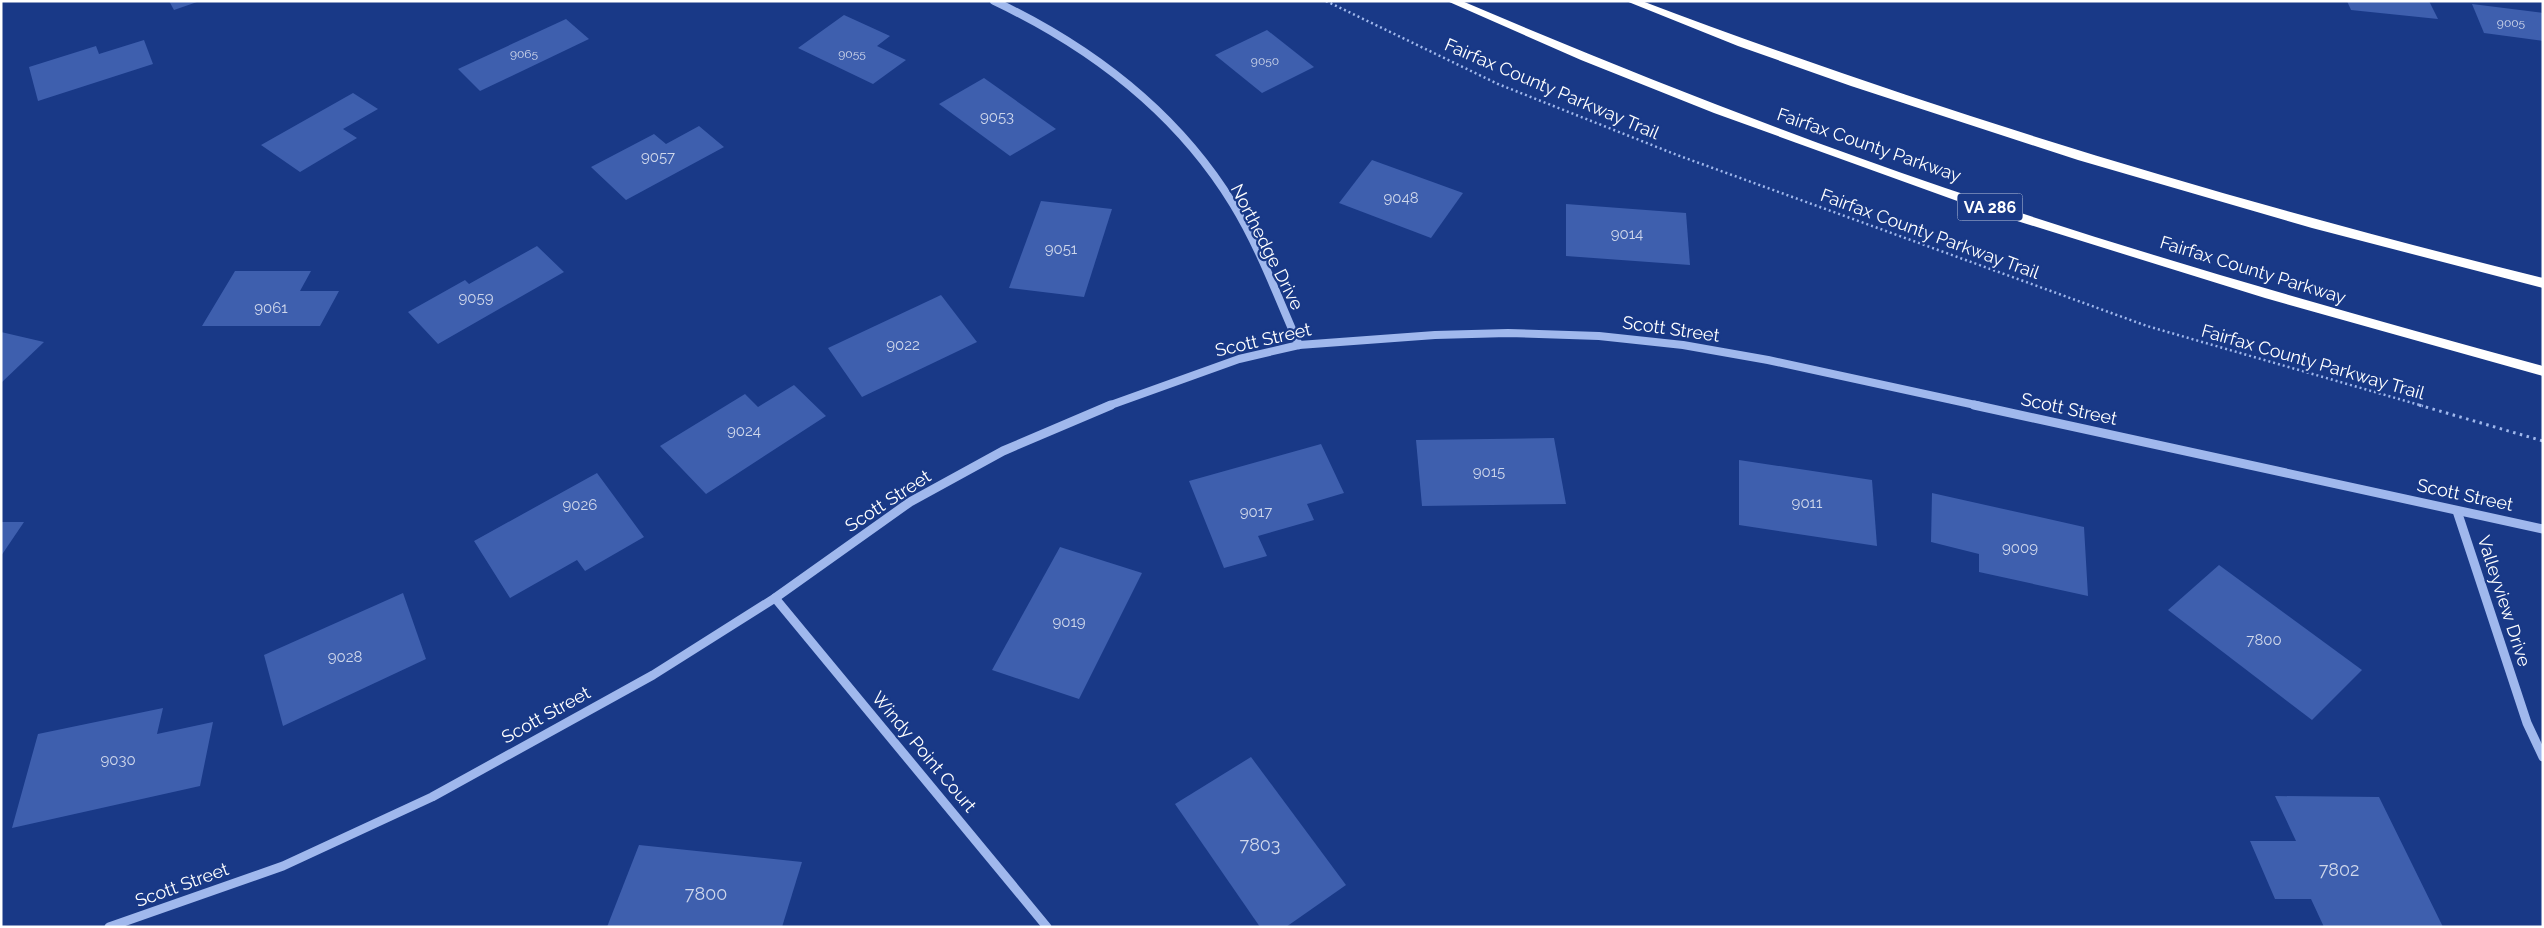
<svg xmlns="http://www.w3.org/2000/svg" width="2544" height="928" font-family="Raleway,sans-serif">
<rect width="100%" height="100%" fill="#193987"/>
<g fill="#3e5fae">
<polygon points="169,1 197,1 197,2 174,10"/>
<polygon points="2347,1 2429,1 2438,19 2351,10"/>
<polygon points="2472,4 2543,13 2543,41 2484,33"/>
<polygon points="844,15 890,36 877,46 906,60 873,84 798,48"/>
<polygon points="566,19 589,39 480,91 458,69"/>
<polygon points="1267,30 1314,67 1262,93 1215,55"/>
<polygon points="144,40 153,64 38,101 29,67 96,46 99,54"/>
<polygon points="984,78 1056,129 1010,156 939,104"/>
<polygon points="353,93 378,109 343,129 357,138 300,172 261,145"/>
<polygon points="699,126 724,147 626,200 591,167 654,134 666,144"/>
<polygon points="1372,160 1463,193 1431,238 1339,203"/>
<polygon points="1041,201 1112,209 1084,297 1009,288"/>
<polygon points="1566,204 1686,213 1690,265 1566,256"/>
<polygon points="537,246 564,272 438,344 408,312 465,280 469,284"/>
<polygon points="235,271 311,271 300,291 339,291 320,326 202,326"/>
<polygon points="941,295 977,342 862,397 828,348"/>
<polygon points="1,332 44,342 1,383"/>
<polygon points="794,385 826,416 706,494 660,446 745,394 758,407"/>
<polygon points="1554,438 1566,504 1422,506 1416,440"/>
<polygon points="1321,444 1344,493 1307,504 1314,520 1258,536 1267,556 1224,568 1189,481"/>
<polygon points="1739,460 1872,480 1877,546 1739,525"/>
<polygon points="597,473 644,537 585,571 577,560 510,598 474,541"/>
<polygon points="1932,493 2084,527 2088,596 1979,572 1979,554 1931,542"/>
<polygon points="1,522 24,522 1,556"/>
<polygon points="1060,547 1142,573 1079,699 992,670"/>
<polygon points="2219,565 2362,670 2312,720 2168,610"/>
<polygon points="403,593 426,659 283,726 264,655"/>
<polygon points="163,708 157,734 213,722 200,786 12,828 38,734"/>
<polygon points="1251,757 1346,885 1286,927 1260,927 1175,804"/>
<polygon points="2275,796 2379,797 2443,927 2324,927 2311,899 2275,899 2250,841 2296,841"/>
<polygon points="639,845 802,862 782,927 607,927"/>
</g>
<g fill="none" stroke-linecap="round" stroke-linejoin="round">
<polyline stroke="#a0b8ed" stroke-width="2.5" stroke-dasharray="2 3" stroke-linecap="butt" points="1326,1 1498,84 1677,155 2147,326 2423,406"/>
<polyline stroke="#a0b8ed" stroke-width="3" stroke-dasharray="2.5 4.5" stroke-linecap="butt" points="2419,405 2543,441"/>
<g stroke="#a0b8ed" stroke-width="8">
<path d="M994,1C1091,47 1176,111 1233,204C1260,248 1278,298 1299,345"/>
<polyline points="1108,406 1239,359 1299,345 1435,335 1508,333 1599,336 1683,345 1768,360 1980,406"/>
</g>
<g stroke="#a0b8ed" stroke-width="9">
<polyline points="1974,405 2543,529"/>
<polyline points="2457,511 2527,723 2543,757"/>
<polyline points="775,598 1047,927"/>
<polyline points="109,927 283,866 432,797 653,675 775,598 910,502 1003,451 1111,405"/>
</g>
<g fill="#fff" fill-rule="evenodd">
<path d="M1447,1H1462C1593,57 1724,109 1857,157C2082,238 2312,303 2543,366V376L2265,298L1985,211L1714,113L1581,60Z"/>
<path d="M1626,1H1642C1938,113 2235,202 2543,278V288L2312,228L2078,160L1851,86L1738,46Z"/>
</g>
</g>
<g text-anchor="middle" stroke-width="4.5" stroke-linejoin="round" paint-order="stroke">
<g font-size="12" fill="#cfd7eb">
<text x="2511" y="27">9005</text>
<text x="524" y="58">9065</text>
<text x="852" y="58">9055</text>
<text x="1265" y="65">9050</text>
</g>
<g font-size="15" fill="#cfd7eb">
<text x="997" y="122">9053</text>
<text x="658" y="162">9057</text>
<text x="1401" y="203">9048</text>
<text x="1627" y="239">9014</text>
<text x="1061" y="254">9051</text>
<text x="476" y="303">9059</text>
<text x="271" y="313">9061</text>
<text x="903" y="350">9022</text>
<text x="744" y="436">9024</text>
<text x="1489" y="477">9015</text>
<text x="1807" y="508">9011</text>
<text x="580" y="510">9026</text>
<text x="1256" y="517">9017</text>
<text x="2020" y="553">9009</text>
<text x="1069" y="627">9019</text>
<text x="2264" y="645">7800</text>
<text x="345" y="662">9028</text>
<text x="118" y="765">9030</text>
</g>
<rect fill="#193987" stroke="#bac4db" stroke-width="1" x="1957.5" y="193.5" width="65" height="27" rx="4"/>
<g font-size="16" font-weight="bold" fill="#fff">
<text x="1990" y="213">VA 286</text>
</g>
<g font-size="18" fill="#fff" stroke="#193987">
<text transform="translate(1552 89) rotate(23)" y="6">Fairfax County Parkway Trail</text>
<text transform="translate(1869 145) rotate(19)" y="6">Fairfax County Parkway</text>
<text transform="translate(1930 234) rotate(20)" y="6">Fairfax County Parkway Trail</text>
<text transform="translate(1267 247) rotate(63)" y="6">Northedge Drive</text>
<text transform="translate(2253 270) rotate(17)" y="6">Fairfax County Parkway</text>
<text transform="translate(1671 329) rotate(8)" y="6">Scott Street</text>
<text transform="translate(1263 340) rotate(-13)" y="6">Scott Street</text>
<text transform="translate(2313 362) rotate(16)" y="6">Fairfax County Parkway Trail</text>
<text transform="translate(2069 409) rotate(12)" y="6">Scott Street</text>
<text transform="translate(2465 495) rotate(12)" y="6">Scott Street</text>
<text transform="translate(888 501) rotate(-33)" y="6">Scott Street</text>
<text transform="translate(2504 601) rotate(72)" y="6">Valleyview Drive</text>
<text transform="translate(546 715) rotate(-29)" y="6">Scott Street</text>
<text transform="translate(924 752) rotate(50)" y="6">Windy Point Court</text>
<text transform="translate(182 885) rotate(-20)" y="6">Scott Street</text>
</g>
<g font-size="18" fill="#cfd7eb">
<text x="1260" y="851">7803</text>
<text x="2339" y="876">7802</text>
<text x="706" y="900">7800</text>
</g>
</g>
<rect width="2544" height="928" fill="none" stroke="#ffffff" stroke-width="5"/>
</svg>
